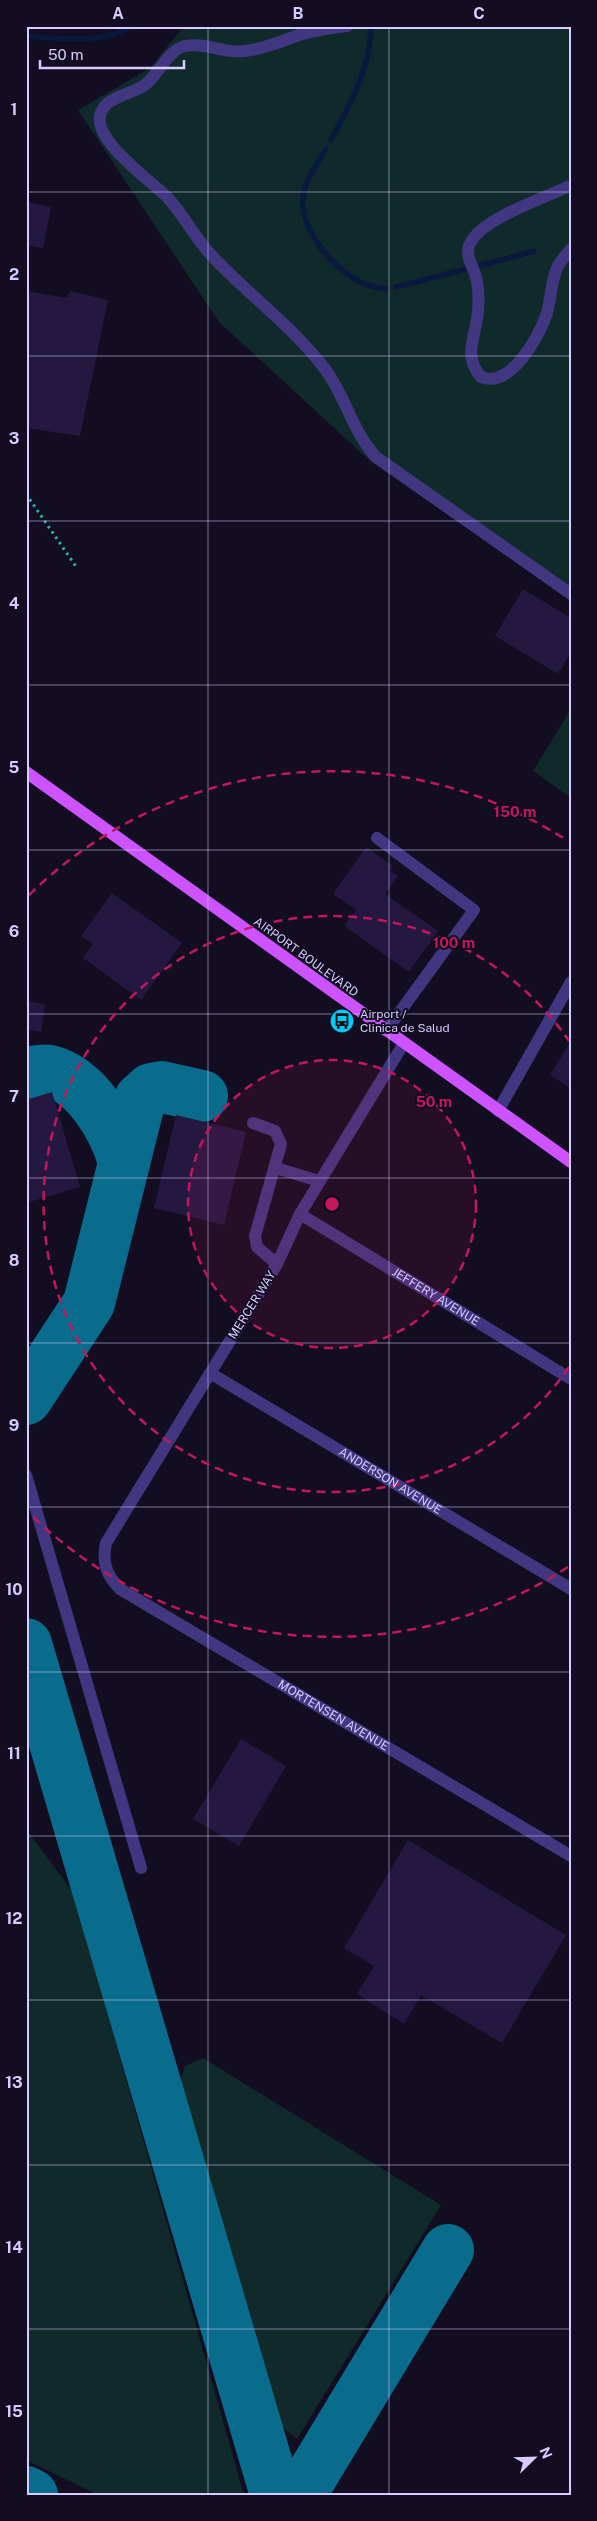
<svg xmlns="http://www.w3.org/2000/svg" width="597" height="2521" font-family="'Public Sans',sans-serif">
<rect width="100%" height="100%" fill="#120d20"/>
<g fill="#10292a">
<polygon points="184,26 571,26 571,600 370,461 219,322 78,110 150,68"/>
<polygon points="571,709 571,798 533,771"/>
<polygon points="26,1829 73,1892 244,2495 98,2495 26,2460"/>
<polygon points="203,2058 441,2205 297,2439 277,2423 180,2082 185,2066"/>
</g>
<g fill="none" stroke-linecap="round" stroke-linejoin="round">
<g stroke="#09183d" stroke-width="5.5">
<path d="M26,36C61,38 101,45 132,26"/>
<path d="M331,140C350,104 371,68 371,26"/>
<path d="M326,149C318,163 304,181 303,198C301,231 332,267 360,282C367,286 377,287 386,289"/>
<polyline points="479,266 534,251"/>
<polyline points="396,287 466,269"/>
</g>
<g stroke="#096c8c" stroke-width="52">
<path d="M26,1073C33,1072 43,1069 50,1071C87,1081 114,1127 124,1162"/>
<polyline points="26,1399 89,1303 140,1099 151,1089 162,1087 202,1096"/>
<polyline points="26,1644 276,2495"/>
<polyline points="26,2492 32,2495"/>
<polyline points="300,2495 448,2250"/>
</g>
</g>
<g fill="#241841">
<polygon points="26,202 51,207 43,248 26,245"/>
<polygon points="26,291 67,298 70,291 108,300 80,436 26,428"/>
<polygon points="523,589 571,618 571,652 558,674 495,636"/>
<polygon points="366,847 393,866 390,871 398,876 385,894 438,931 409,972 344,926 356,910 333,894"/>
<polygon points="112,893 182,943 141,1000 83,958 93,944 81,936"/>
<polygon points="26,1001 45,1004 41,1032 26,1029"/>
<polygon points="571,1041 571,1088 550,1075"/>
<polygon points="52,1092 80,1187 26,1203 26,1100"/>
<polygon points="176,1115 246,1132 224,1225 154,1208"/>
<polygon points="241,1739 286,1766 239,1846 193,1819"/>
<polygon points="408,1840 566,1935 502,2043 421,1995 404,2024 357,1994 374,1966 344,1948"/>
</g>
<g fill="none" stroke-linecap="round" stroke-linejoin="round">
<polyline stroke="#2cb0b2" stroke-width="3" stroke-dasharray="2.5 4" stroke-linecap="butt" points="26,494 77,568"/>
<g stroke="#403780" stroke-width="12">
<path d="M347,26C331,28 315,30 299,35C282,41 264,49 245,51C225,54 205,42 185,46C168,50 159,74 145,85C131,95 104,96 100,116C95,142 150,180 167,197C185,216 195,239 213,257C250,296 293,327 325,369C346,397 352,431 376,457L571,594"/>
<path d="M567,187C544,199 468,222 468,252C468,260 473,267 475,274C479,286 479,299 478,312C476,336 462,355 481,377C511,389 539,336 547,313C551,298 551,282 557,268C560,261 566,255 571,249"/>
<polyline points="377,838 474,910 386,1031"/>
<path id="s1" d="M404,1043L300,1214L277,1264L106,1543C102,1562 106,1575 120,1589L571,1856"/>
<polyline points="498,1111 571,982"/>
<polyline points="253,1123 275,1131 281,1144 255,1236 257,1247 277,1264"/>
<polyline points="276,1168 319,1181"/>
<path id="s2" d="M300,1214L571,1379"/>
<path id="s3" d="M210,1373L571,1589"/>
<polyline points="26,1475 141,1868"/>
</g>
<polyline stroke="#cc53ff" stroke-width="12" points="26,772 571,1162"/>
</g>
<path fill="none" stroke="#d6ccff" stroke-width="1" stroke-opacity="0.55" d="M208,26V2495M389,26V2495M26,192H571M26,356H571M26,521H571M26,685H571M26,850H571M26,1014H571M26,1178H571M26,1343H571M26,1507H571M26,1672H571M26,1836H571M26,2000H571M26,2165H571M26,2329H571"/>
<circle cx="332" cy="1204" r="144" fill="#c2185b" fill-opacity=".12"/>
<g fill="none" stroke="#c2185b" stroke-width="2.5" stroke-dasharray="9 6">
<circle cx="332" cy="1204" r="144"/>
<path d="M569 1367A288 288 0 1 1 569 1041"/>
<path d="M568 1567A433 433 0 0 1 29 1513M29 895A433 433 0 0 1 568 841"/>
</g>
<defs>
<symbol id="bus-disc" viewBox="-11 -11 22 22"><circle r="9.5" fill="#00caf7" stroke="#120d20"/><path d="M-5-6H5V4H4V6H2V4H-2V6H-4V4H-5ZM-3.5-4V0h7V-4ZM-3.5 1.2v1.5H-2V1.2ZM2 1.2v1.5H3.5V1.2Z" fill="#111"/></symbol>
</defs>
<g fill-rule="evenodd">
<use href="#bus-disc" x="328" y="1007" width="28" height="28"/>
</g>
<g text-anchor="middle" stroke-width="4" stroke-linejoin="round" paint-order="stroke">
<g font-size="12" fill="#d6ccff" stroke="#120d20">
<text transform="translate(306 957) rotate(36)" y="4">AIRPORT BOULEVARD</text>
<text dy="4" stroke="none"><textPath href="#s2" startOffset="159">JEFFERY AVENUE</textPath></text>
<text transform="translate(252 1305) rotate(-58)" y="4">MERCER WAY</text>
<text dy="4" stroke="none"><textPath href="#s3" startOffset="210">ANDERSON AVENUE</textPath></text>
<text dy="4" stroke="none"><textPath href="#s1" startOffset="881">MORTENSEN AVENUE</textPath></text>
</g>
<g font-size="12" fill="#d6ccff" stroke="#120d20" text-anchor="start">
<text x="360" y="1018">Airport /<tspan x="360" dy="14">Clinica de Salud</tspan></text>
</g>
</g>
<circle cx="332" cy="1204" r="8" fill="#c2185b" stroke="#120d20" stroke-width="2.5"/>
<g font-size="15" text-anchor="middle" font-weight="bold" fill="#c2185b" stroke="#120d20" stroke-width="4" stroke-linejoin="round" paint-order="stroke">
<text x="515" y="817">150 m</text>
<text x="454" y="948">100 m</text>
<text x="434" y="1107">50 m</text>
</g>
<rect width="597" height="2521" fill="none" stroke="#120d20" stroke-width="55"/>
<g transform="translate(534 2458) rotate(67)" stroke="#120d20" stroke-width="4" paint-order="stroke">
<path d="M0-4L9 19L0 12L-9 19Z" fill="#d6ccff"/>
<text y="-8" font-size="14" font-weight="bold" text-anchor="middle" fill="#d6ccff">N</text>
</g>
<path d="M40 60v8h144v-8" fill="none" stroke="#d6ccff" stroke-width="2.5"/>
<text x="48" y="60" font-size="15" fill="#d6ccff" stroke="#120d20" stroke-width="4" paint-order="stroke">50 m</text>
<rect x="28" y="28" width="542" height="2466" fill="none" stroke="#d6ccff" stroke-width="2"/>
<g font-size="16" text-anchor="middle" font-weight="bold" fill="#d6ccff">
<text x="118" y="19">A</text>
<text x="298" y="19">B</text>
<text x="479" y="19">C</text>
<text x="14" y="115">1</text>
<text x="14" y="280">2</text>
<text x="14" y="444">3</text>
<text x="14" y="609">4</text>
<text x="14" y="773">5</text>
<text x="14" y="937">6</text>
<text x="14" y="1102">7</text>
<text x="14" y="1266">8</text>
<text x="14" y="1431">9</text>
<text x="14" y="1595">10</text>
<text x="14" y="1759">11</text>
<text x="14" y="1924">12</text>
<text x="14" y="2088">13</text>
<text x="14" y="2253">14</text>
<text x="14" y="2417">15</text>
</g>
</svg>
